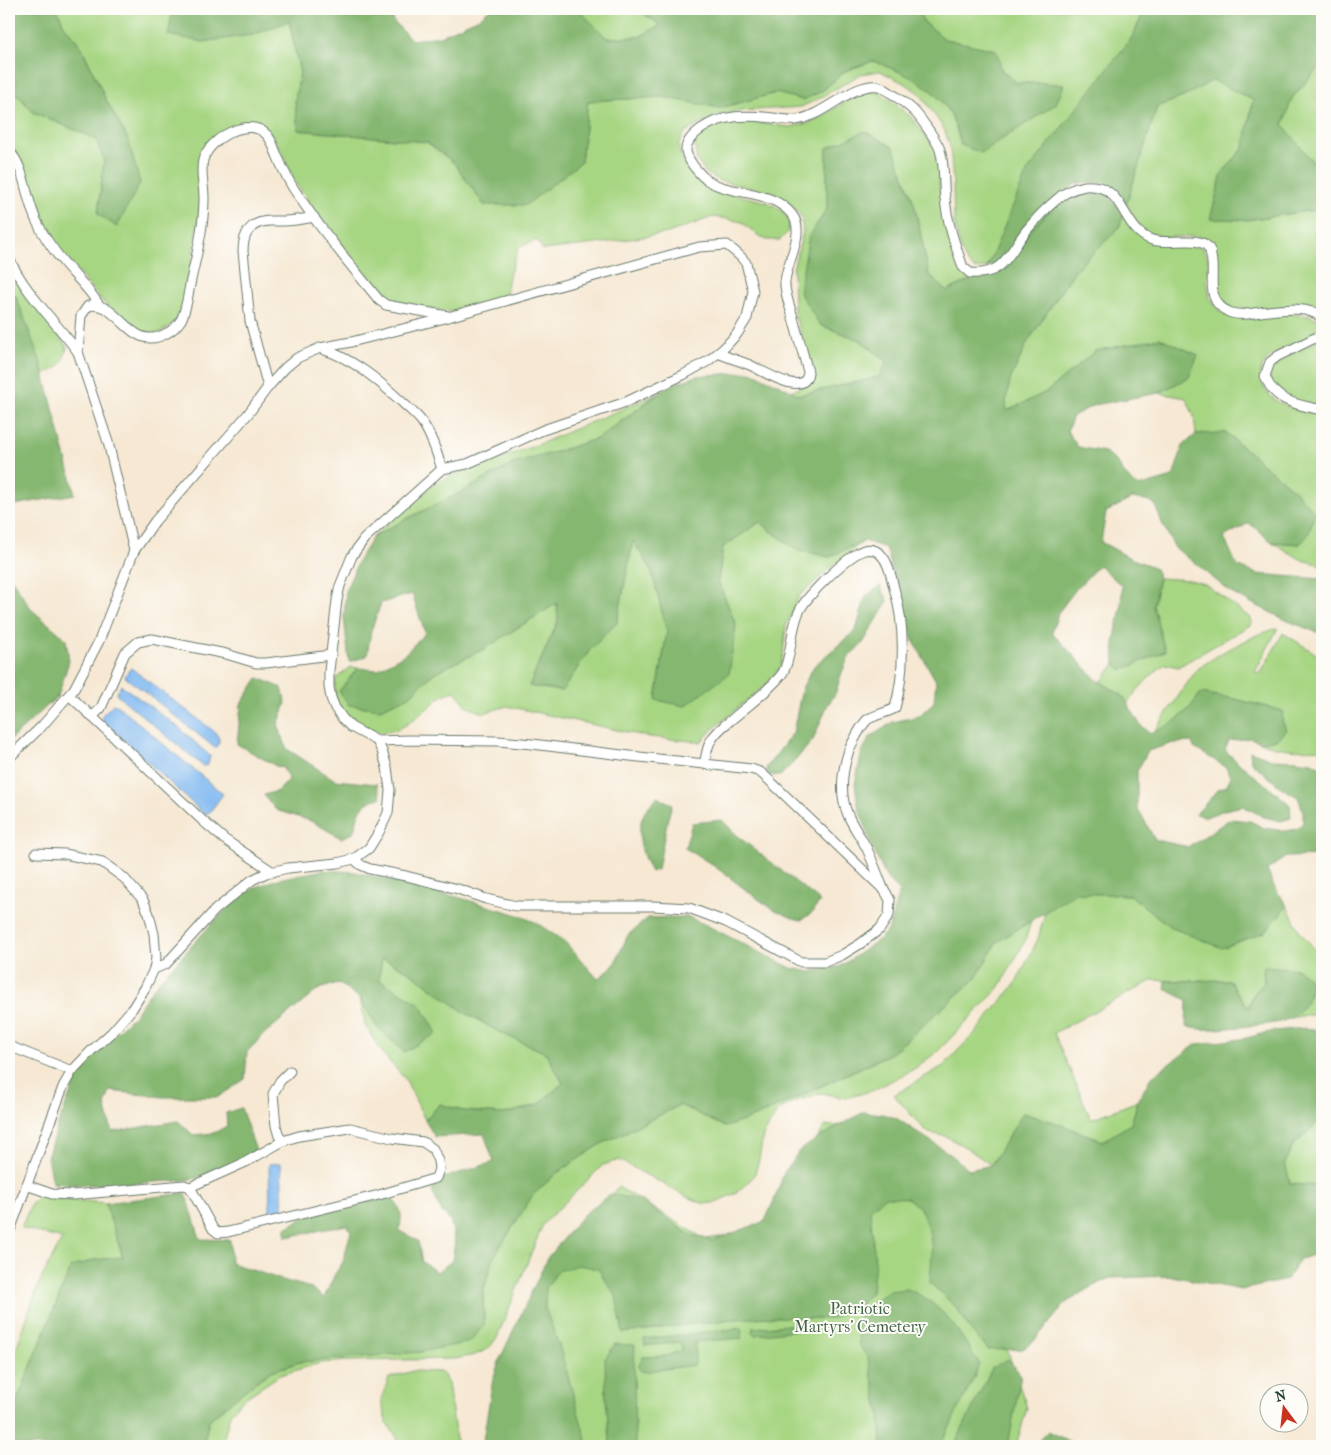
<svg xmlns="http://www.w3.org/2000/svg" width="1331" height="1455" font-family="'IM FELL French Canon',serif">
<rect width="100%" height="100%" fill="#fdfcf7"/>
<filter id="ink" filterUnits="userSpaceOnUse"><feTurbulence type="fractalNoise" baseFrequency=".02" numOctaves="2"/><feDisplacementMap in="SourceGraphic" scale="10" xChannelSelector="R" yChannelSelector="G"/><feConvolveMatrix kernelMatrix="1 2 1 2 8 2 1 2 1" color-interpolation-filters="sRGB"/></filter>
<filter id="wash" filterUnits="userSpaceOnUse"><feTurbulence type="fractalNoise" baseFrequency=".0096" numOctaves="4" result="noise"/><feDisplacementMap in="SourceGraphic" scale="20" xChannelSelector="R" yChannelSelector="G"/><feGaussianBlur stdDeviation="1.12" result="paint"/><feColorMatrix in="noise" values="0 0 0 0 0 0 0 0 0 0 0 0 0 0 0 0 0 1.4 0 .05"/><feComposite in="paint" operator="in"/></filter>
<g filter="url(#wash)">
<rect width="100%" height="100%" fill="#f6e8d3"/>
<g fill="#a7d683" stroke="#638a5c">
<path d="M57,9H173L169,35H252L289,21L300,73L295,100L298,130L427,142L454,162L484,205L581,162L588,101L663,97L720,108L776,93L803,100L822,91L845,71L873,61C903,73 932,83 949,112C955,122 958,135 961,145L1045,83H1017L1002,71L996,50L945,40L924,22L916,9H1145L1133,36L1102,77L987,268L974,269L966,261L961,250L954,222L953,183L950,146L944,129L921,95L906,84L880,71L861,74L820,98L801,107L741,111L718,115L685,132L679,144V151L687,166L699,181L713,189L767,202L782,210L789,221L788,232L780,240H767L756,234L742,222L728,219L713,217L668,233L604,243L543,250L537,240L519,247L509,276L506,297L450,312L395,303L384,299L315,211L295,182L282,152L272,134L263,127L254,124H241L221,134L207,144L200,156L199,171L201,203L195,243L182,305L175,323L158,334H149L138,331L106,305L62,254L43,225L35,207L22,163L15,151L9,146V85L33,112L96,139L104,159L98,214L128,139L107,102L81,46L64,25Z"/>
<polygon points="579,9 636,9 661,25 639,37 607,38 580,11"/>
<polygon points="732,9 827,9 820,14 767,12"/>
<polygon points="1322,66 1322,162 1317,167 1283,126 1292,98 1319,67"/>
<path d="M1213,80L1253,100L1244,148L1222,173L1246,220L1322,209V313C1318,311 1313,308 1308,307C1284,305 1256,316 1232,308C1202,298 1227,259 1210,241C1202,233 1177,238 1166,237C1160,236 1152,234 1147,232C1138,227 1132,214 1126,205L1157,107L1185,96Z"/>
<polygon points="877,90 911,117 937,151 939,179 951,248 959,266 970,280 947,291 929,275 914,203 893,147 827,148 827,209 809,236 820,325 860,340 887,361 879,378 799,395 790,391 806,385 813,378 812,370 794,313 793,269 803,232 801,216 794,208 769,192 720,181 706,173 697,161 694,141 707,131 728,122 748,120 764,124 789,127 810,123 857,95"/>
<path d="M1123,215L1135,232L1203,248L1209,260V272L1207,281L1210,298L1220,312L1233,317L1274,313L1311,316L1318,319L1320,324V329C1307,341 1290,344 1276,353C1267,358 1259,367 1261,378C1264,405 1300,410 1322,416V565L1302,560L1272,542L1300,544L1226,433L1196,434L1194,416L1186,398L1159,393L1189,377L1197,355L1160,338L1095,351L1048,391L1007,412L1006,402L1010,380L1027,343L1075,270L1119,228Z"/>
<path d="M9,265L15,277L67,347C63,364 61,368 44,374L16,296L9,298Z"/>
<polygon points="1322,338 1322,406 1297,400 1281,392 1272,385 1269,377 1269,371 1276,361"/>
<polygon points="657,394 599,438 562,450 456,495 406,519 373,537 407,506 438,481 542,443"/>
<path d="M760,522L795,549L829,557L864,541L837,562L799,596L786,626L783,655L780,668L764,686L713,729L701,742L649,737L507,706L484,713L468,707L455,691C452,692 447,693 444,695C439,697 434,703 429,707C404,728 386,744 355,721C335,706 335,703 335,679L351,667L358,668L340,691L408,697L434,673L484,649L557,603L558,621L529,686L562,691L590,650L617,623L633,541L651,569L667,631L656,700L736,625L718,581L723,547Z"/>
<path d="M1159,578L1190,580L1205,584L1249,617L1252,624L1178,667L1165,664C1150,676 1138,688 1127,704L1123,696L1101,682L1115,664L1122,670L1165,651L1153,606Z"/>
<path d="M1278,628L1255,672L1260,674L1283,633L1318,655L1322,656V749C1301,750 1281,751 1261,742L1277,739L1282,720L1283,711L1235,699L1201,693C1187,713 1177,723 1154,732L1197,669L1223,652L1259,634Z"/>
<polygon points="1075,893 1130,895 1172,928 1265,932 1287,906 1300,932 1320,955 1322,959 1322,1015 1307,1015 1285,1019 1292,1015 1263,966 1264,983 1254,993 1248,1008 1229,980 1189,981 1153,980 1054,1033 1091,1119 1138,1101 1131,1124 1103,1141 1059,1124 1023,1113 991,1165 967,1148 945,1136 929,1133 921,1126 894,1095 943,1066 976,1032 1016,983 1038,939 1045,912"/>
<polygon points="1031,921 1025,941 999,988 938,1051 914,1069 874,1090 846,1098 821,1093 793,1102 778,1111 763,1136 759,1160 755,1173 748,1183 734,1194 713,1203 704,1204 687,1197 619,1160 603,1165 543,1224 497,1338 488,1349 475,1355 455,1359 349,1361 320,1363 280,1375 242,1400 230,1414 222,1446 203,1446 209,1420 250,1386 271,1371 300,1362 340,1358 484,1325 483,1293 493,1258 533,1194 557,1173 601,1144 680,1105 725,1127 755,1117 892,1053 975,978 997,942"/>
<polygon points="382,958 410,972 464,1012 501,1033 546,1053 563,1083 538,1105 504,1114 463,1111 440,1104 425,1120 406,1080 383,1054 365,1025 360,998 377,1027 420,1004 378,980"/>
<polygon points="1322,1115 1322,1138 1316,1149 1322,1160 1322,1186 1290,1184 1285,1163 1292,1147 1316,1124"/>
<polygon points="891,1122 981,1271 1027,1408 1016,1446 573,1446 543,1316 541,1278 618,1187 705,1239 764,1230 825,1126"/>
<polygon points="38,1197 105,1203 123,1258 94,1260 71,1267 9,1421 9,1369 39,1283 62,1239 21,1228 31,1204"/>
<polygon points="413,1371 442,1372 448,1383 457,1446 403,1446 386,1422 381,1399 389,1378"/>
</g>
<g fill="#85b771" stroke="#527a52">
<polygon points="9,9 57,9 64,25 81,46 107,102 128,139 140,183 117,227 98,214 104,159 96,139 33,112 9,85"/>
<path d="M173,9H393V21L412,40L440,36L479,18L490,9H579L580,11L607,38L639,37L661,25L636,9H732L767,12L820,14L827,9H916L924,22L945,39L996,50L1002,71L1017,83H1045L1064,85L1056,104L981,153L961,145C958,135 955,122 949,112C932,83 903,73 873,61L845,71L822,91L803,100L776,93L720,108L663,97L588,101L581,162L526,205H484L454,163L427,142L298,130L295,100L300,73L289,21L252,35L203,42L168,35Z"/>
<path d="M1145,9H1322V66L1319,67L1292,98L1283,125L1316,166L1322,162V209L1246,220L1210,219L1222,173L1244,148L1253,100L1213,80L1185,96L1157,107L1126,205C1112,183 1101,179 1075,184L1002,260L987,268L1027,172L1133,36Z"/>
<path d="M865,131L893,147L914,203L929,275L947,291L975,278L998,273L1006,265L1028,233L1062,199L1077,192L1095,190L1108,196L1117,205L1123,215L1119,228L1075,270L1027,343L1010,380L1006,402L1007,411L1048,391L1095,351L1160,338L1198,355L1189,377L1159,393L1094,405L1073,416L1067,431L1078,447L1105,452L1117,462L1124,474L1138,487L1173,477L1183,446L1196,434L1226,433L1293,489L1315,513L1308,535L1300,544L1272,542L1249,523L1224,537L1237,566L1257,574L1322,579V631L1316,632L1288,621L1231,593L1199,566L1175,548L1162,523L1154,503L1133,498L1106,512L1101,542L1132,559L1154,567L1159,578L1153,606L1165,651L1122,670L1115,664L1114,642L1121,608L1122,586L1099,565L1076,589L1058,613L1052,633L1096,679L1123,696L1141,726L1151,733C1176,723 1185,715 1201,693L1235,699L1283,711L1282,720L1286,730L1277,739L1261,742L1250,738L1229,741L1225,750C1245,771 1269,785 1290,805L1291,818L1281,821L1264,817L1243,806L1224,810L1206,817L1196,814L1219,789L1227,786L1230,777L1226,767L1194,748L1192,742L1173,743L1148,751L1137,771V807L1155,840L1189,847L1230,819L1250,821L1264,828L1285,831L1298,829L1303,822V811L1298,797L1282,788L1251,762L1250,751L1272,759L1296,760L1312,762L1322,768V856L1286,857L1267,870L1273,885L1287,906L1265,932L1222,948L1172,928L1130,895L1075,893L997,942L976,978L892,1053L755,1117L725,1127L680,1105L601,1144L557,1173L533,1195L493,1258L483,1293L484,1325L470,1342L420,1352L300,1362L271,1371L250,1386L209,1420L203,1446H9V1421L71,1267L94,1260L123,1257L105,1203L186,1193L200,1239L230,1240L231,1263L279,1279L311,1288L324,1298L335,1274L343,1262L351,1231L347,1225L286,1237V1228L306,1216L388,1197C402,1205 403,1216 399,1230L418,1241L422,1262L437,1272L452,1261L455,1242L451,1222L440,1209L432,1191L440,1179L494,1162L484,1134L435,1137L425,1120L440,1104L463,1111L504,1114L538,1105L563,1083L546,1053L501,1033L464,1012L410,972L382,958L379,980L420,1004L437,1033L404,1052L377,1027L360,998L338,983L319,989L264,1034L247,1052L245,1079L218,1097H163L110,1091L105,1105L112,1132L178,1121L193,1135L214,1133L227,1126L226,1113L241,1108L256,1151C237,1160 219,1170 199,1177C184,1182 169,1181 153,1182C119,1185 86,1186 52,1183L47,1157L58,1124L76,1080L94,1055L135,1014L154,987L208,928L229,906L254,888L278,879L323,870L355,872L457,897L515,914L535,922L565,942L598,979L614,965L628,935L648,918L688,917L706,925L791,968L811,972L841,966L873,944L888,931L899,892L886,877L872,847L858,804L855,784L862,752L870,737L893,722L919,716L934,702L936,681L913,640L886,548L864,541L829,557L795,549L760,522L723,547L718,581L736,625L729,674L685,706L656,700L667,631L651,569L633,541L617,623L590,650L562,691L529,686L558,621L557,603L484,649L434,673L408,697L380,709L349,705L339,691L358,668L377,670L405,654L425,633L412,594L381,603L371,631L367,656L349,662L344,617L346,590L359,559L373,537L406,519L456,495L513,464L562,450L599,438L669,386L696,376L751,372L778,384L799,395L879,377L887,361L860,340L820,325L799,292L809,236L827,209V148Z"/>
<polygon points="16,296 42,366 75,494 9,506 9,298"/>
<polygon points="9,575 32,610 66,639 69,661 58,696 9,741"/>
<polygon points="880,586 888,601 863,643 850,655 842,672 835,694 827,706 813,740 794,762 780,776 769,775 766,768 793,733 802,688 814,666 856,630 866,596"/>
<path d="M258,678L282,688L286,703L278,725L287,749L335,780L377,784L381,798C358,803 360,813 353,833L341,838L311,821L276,810L264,795L278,791L289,780L283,768L276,766L237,744L241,704Z"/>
<path d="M657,797L672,804L667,822L658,869L651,872C641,854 634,829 646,810C649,805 654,801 657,797Z"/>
<path d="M722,820L740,838L820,901L812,913L801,920C770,913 744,887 718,869C708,861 696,855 685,848L692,823Z"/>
<path d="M1263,966L1298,969L1311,980C1314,999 1297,1018 1279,1022C1266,1025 1252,1025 1240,1027C1223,1028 1202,1032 1186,1026L1187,1000L1165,989L1166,981L1229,980L1248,1008L1254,993L1264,983Z"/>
<polygon points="1306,1028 1322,1032 1322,1115 1316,1124 1292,1147 1285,1163 1290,1184 1322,1186 1322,1252 1300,1259 1286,1280 1241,1290 1172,1276 1111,1278 1097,1284 1067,1302 1034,1341 1023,1349 988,1350 971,1331 956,1307 930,1283 932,1255 930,1234 920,1208 907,1198 884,1197 870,1210 875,1262 872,1291 858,1307 831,1319 775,1317 734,1319 623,1333 616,1296 598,1269 579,1265 558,1271 546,1288 545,1308 559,1345 587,1443 603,1446 482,1446 493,1379 500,1359 548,1257 583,1215 610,1194 640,1200 689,1234 712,1241 765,1221 775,1198 784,1173 800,1150 830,1131 864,1112 882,1114 896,1118 950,1154 970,1170 991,1165 1023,1113 1059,1124 1103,1141 1131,1124 1138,1101 1151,1077 1197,1044 1242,1039 1274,1031"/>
<path d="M907,1289C943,1303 960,1333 979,1364L974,1378L940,1446H882L880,1415L868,1358L859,1345L857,1322L863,1311L877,1299L890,1291Z"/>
<polygon points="797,1324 802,1326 797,1330 755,1335 752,1333 753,1328"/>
<polygon points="741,1328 743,1338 695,1342 695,1365 642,1372 638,1367 643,1357 666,1356 682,1350 680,1342 645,1346 644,1339"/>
<polygon points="615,1344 635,1345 634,1367 635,1446 605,1446 610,1440 606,1400 605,1359"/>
<polygon points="1008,1359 1021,1375 1008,1446 954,1446 992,1368"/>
<polygon points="1048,1431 1079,1446 1033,1446"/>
</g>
<g fill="#82baf2" stroke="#507c93">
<path d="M131,668L211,729C218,734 223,741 215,748L144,691L126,678L125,675Z"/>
<polygon points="121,685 178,727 210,756 208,765 203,766 116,694"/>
<polygon points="113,704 118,706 223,794 210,812 204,814 102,720 102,715"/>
<polygon points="281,1163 283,1210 270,1213 269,1164"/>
</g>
</g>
<g filter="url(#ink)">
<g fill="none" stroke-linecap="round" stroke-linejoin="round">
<defs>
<g id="minor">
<path d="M9,151C25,166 26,201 37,222C44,237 54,251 65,264C77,278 90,290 99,305"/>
<path d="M9,258C25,293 55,321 78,352"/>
<path d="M1322,333L1319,336L1278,356L1270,362L1265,376C1274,402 1298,405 1322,410"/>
<path d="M322,349C354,359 379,381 403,403C409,409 417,415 422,422C432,436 437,454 442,469"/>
<path d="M718,353C729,358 741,361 752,366C763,371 806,399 808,372C803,353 797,333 792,314C789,304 784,291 785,281C787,262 805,233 793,216C773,188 733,197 707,180C702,177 698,171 694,167C691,162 686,156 686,150C686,142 694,134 701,129C722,114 748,115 773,118C780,119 789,121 796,120C823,117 853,82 878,86C886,88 909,106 915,112C921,119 938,142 940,150C945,165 943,182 945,198C947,222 955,245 963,267L970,273C1004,276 1008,254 1026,231C1035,220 1044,210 1055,201C1063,193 1074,188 1085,186C1126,183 1120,229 1152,240C1167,245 1197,236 1207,246C1210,249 1211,253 1211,256C1216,276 1204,299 1227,311C1239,318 1255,312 1268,311C1284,309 1310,306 1322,318"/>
<path d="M268,387L250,321L243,251C243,233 251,221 271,221C275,221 279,221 283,221C293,221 304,219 314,217"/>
<path d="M134,551L108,442L78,352L81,316L88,306C119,298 129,355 167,333C173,330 177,326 181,320C187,309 188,293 191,280C197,253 204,226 204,198C204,185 200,173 203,160C209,139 249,115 267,135C272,140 274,149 277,155C283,170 290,185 300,198C324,234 352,267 379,300L386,305L448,316"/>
<polyline points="69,695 203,821 224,839 273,872"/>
<polyline points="92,717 101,708 125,653 138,642 152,639 226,654 256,663 266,663 331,655"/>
<polyline points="9,758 42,726 74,689 99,641 134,551 155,521 248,414 268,387 285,368 297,358 320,348 351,342 430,322 699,247 727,245 740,256 746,263 753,291 747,318 737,334 723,349 708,361 683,375 626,402 543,430 467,464 442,469 364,539 352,556 340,586 337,600 329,671 329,687 331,698 335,708 343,719 351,727 377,741 382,751 387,767 390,790 388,813 379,832 369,848 354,859 337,863 288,868 266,873 252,880 215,910 166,964 154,969"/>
<path d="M704,764C706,757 707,748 710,742C715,733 723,726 731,720C748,705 768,692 782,674C792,660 790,626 801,608C809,594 843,561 858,553C863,550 870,548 876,551C888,557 891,576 894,588C905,624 905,672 895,708C887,713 874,715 867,720C860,727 853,742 849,750C842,771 839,794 848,815C853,827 861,837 867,849C873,862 878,875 883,888"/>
<polyline points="354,859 361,865 370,869 406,876 458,889 486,899 516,906 653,906 689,908 726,922 801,962 825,962 842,955 860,944 880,929 889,915 890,900 885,891 768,779 760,772 751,769 630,756 532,744 498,741 408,740 377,741"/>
<polyline points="9,1046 72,1071"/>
<polyline points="26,1185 52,1194 73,1195 184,1185 190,1187 213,1229 218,1233 228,1232 379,1195 436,1178 439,1169 438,1161 433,1149 423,1142 392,1138 350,1128 299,1136 283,1141 279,1136 276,1126 273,1094 280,1081 290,1071"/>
<polyline points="190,1187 246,1162 283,1141"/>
<polyline points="9,1233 63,1087 72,1071 91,1051 112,1032 132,1009 145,988 154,969 156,958 154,934 149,914 143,900 124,878 102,862 65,854 36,853"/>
</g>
</defs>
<use href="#minor" stroke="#6a796c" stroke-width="11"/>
<use href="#minor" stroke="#fff" stroke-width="9"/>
</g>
</g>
<g text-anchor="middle" stroke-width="4" stroke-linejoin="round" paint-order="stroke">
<g font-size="16" fill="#416348" stroke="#fdfcf7">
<text x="860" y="1314">Patriotic<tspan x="860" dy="18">Martyrs' Cemetery</tspan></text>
</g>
</g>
<rect width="1331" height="1455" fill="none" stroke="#fdfcf7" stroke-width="30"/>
<g transform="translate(1284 1408) rotate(345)"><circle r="24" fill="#fdfcf7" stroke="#a4b0a9"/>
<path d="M0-4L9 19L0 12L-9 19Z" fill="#c8321e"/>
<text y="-8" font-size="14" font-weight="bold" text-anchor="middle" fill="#1f3d34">N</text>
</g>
</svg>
